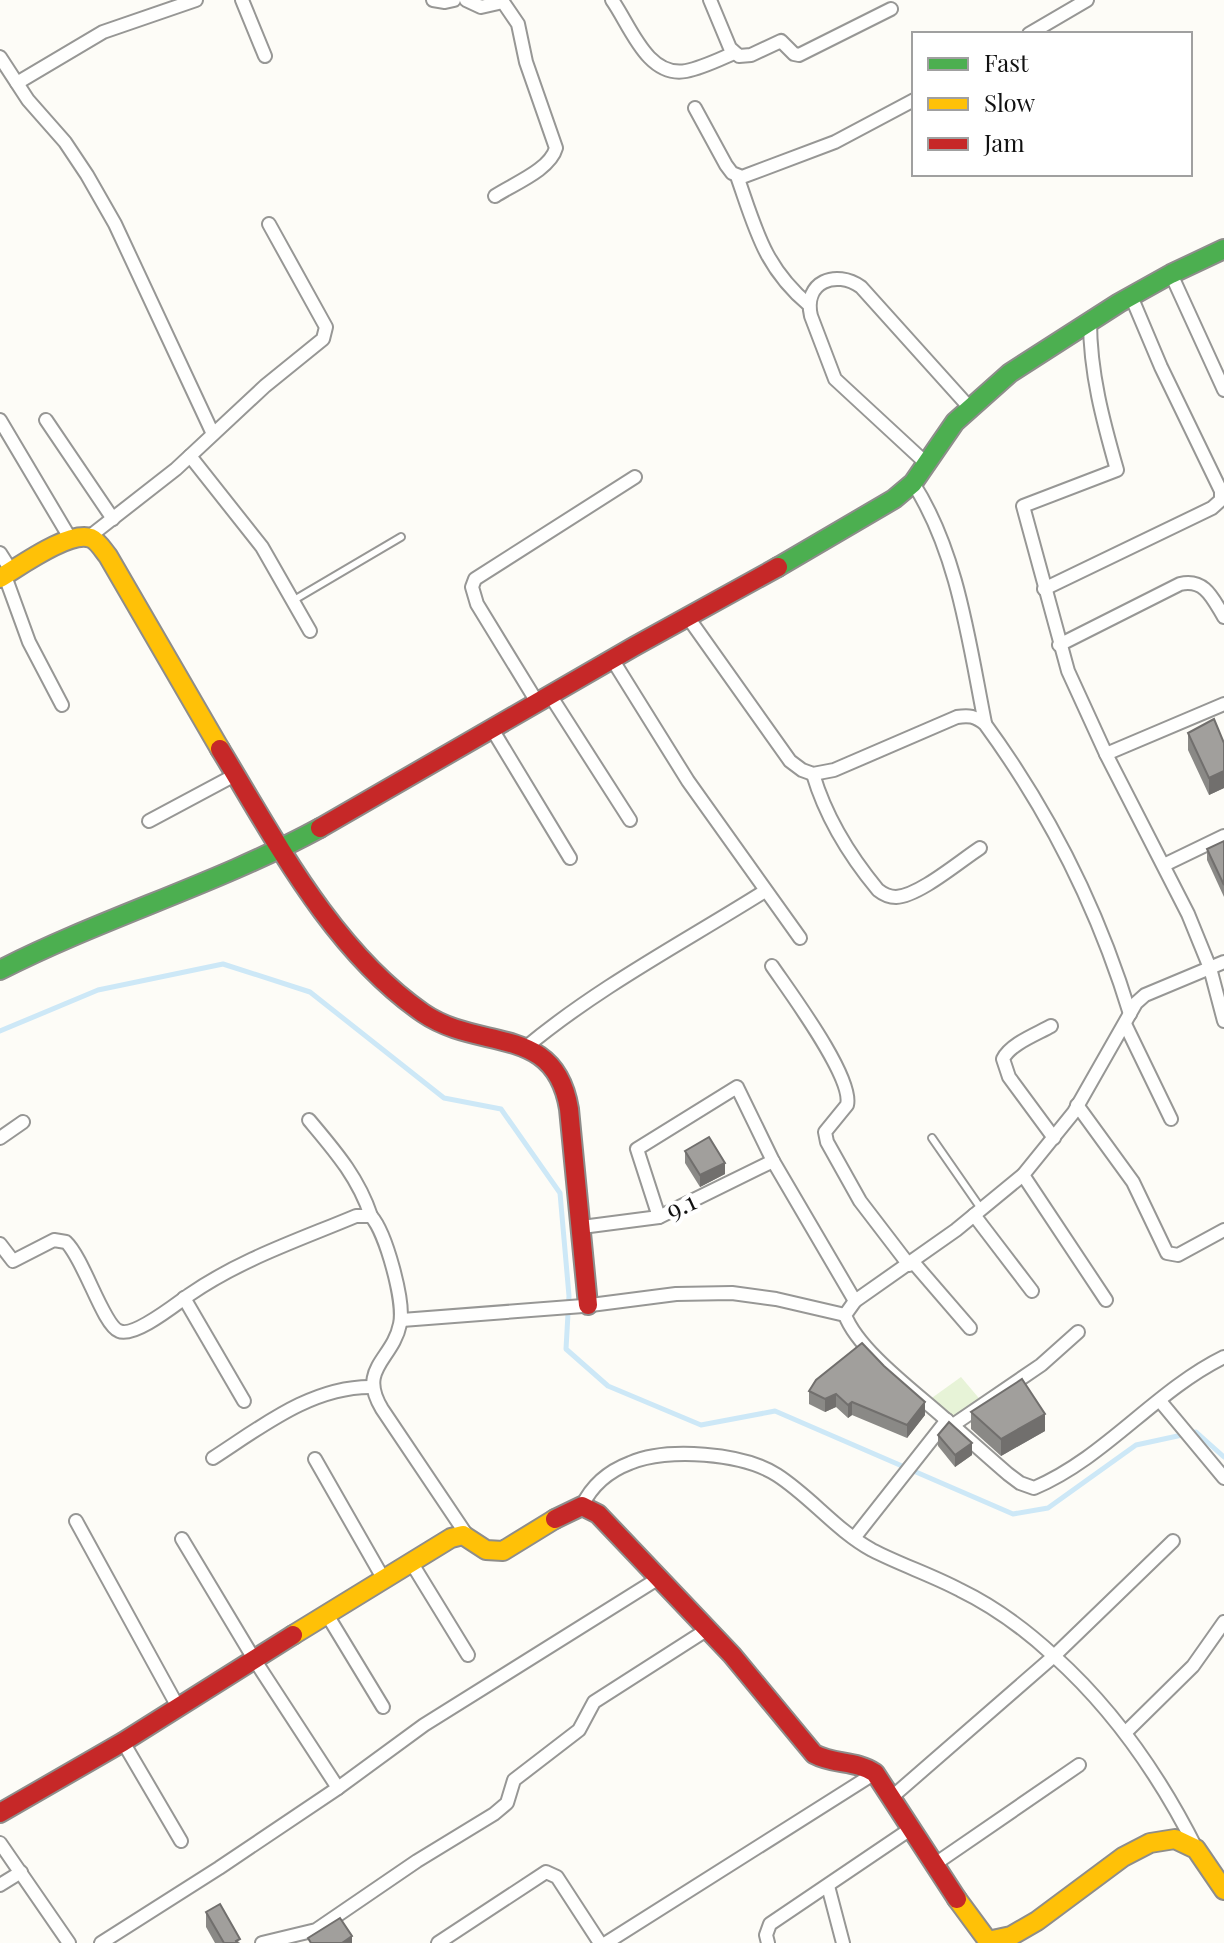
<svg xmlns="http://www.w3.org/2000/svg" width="1224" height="1943" font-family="'Playfair Display',serif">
<rect width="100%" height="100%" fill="#fdfcf7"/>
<polygon fill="#e7f3d7" points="961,1377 983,1403 961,1420 929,1400"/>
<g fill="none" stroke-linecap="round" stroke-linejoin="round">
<polyline stroke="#cde8f7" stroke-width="5" points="0,1031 98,990 223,964 310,992 444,1098 501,1109 560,1193 569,1296 566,1349 608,1386 701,1425 775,1411 1013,1514 1048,1508 1136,1445 1196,1432 1224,1457"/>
<defs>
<g id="lane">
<polyline points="294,600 401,537"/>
<polyline points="932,1138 982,1210"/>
</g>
<g id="street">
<polyline points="242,0 265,56"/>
<polyline points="433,0 445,2 454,0"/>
<path d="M466,0L481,7L503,2L518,24L526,62L556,148C550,170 513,184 495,196"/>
<path d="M612,0C630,25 647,78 686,71C702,68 718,60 734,53"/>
<polyline points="710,0 730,48 739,56 751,55 781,41 794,54 799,55 891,9"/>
<polyline points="1029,34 1087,0"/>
<polyline points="0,57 28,100 65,142 87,175 115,224 213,434"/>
<polyline points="17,83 103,32 196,0"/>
<polyline points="695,108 726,165 732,173 742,177 835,142 914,100"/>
<path d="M737,176C756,230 764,267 809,305"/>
<polyline points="1171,274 1224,390"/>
<path d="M1090,321C1090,373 1103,421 1117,470L1023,506L1068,671L1106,754L1188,914L1210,968L1224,1021"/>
<polyline points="0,420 70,538"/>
<polyline points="46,420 113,519"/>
<polyline points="190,456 262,547 310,631"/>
<path d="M928,465L835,379L811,316C803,282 836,269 861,287L969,407"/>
<path d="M913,483C958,553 969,643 985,723"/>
<polyline points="89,537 176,469 265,386 323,339 326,327 269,224"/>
<polyline points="0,553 12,572"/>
<polyline points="5,576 29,642 62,705"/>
<polyline points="1044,589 1212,508 1221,500 1221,491 1161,367 1131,296"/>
<path d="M687,616L790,761L802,770L813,774L834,770L957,717C969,715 975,716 985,724C1050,813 1098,909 1130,1014"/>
<path d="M1059,645L1180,584C1205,578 1213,599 1224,617"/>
<polyline points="612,659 688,781 800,938"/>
<polyline points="550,695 630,820"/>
<polyline points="537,702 477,604 472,587 475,579 635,477"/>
<polyline points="492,729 570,858"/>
<polyline points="1106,754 1224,704"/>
<path d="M813,774C826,818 849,855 878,890C883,894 889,897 896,897C919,896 960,861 980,848"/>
<polyline points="149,821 235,775"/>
<polyline points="1164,865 1224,836"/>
<path d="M1224,962L1145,995L1136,1003L1074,1112L1023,1175L956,1230L855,1301L845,1315C858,1350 915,1392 943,1417C965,1436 986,1455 1008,1474L1020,1483L1034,1488C1105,1458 1155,1391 1224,1357"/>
<path d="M772,966C789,991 854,1078 847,1105L825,1132L827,1142L860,1201L909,1265"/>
<polyline points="1125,1024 1171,1119"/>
<path d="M1051,1026C1037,1034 1010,1044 1003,1059L1009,1077L1054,1138"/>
<path d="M525,1048C598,987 684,942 765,891"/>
<polyline points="1077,1105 1133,1182 1167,1253 1178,1255 1224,1230"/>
<path d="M309,1120C335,1151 358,1177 371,1216"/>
<polyline points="0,1138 23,1122"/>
<polyline points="1023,1175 1106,1300"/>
<polyline points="974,1215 1032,1291"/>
<polyline points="659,1217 637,1149 737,1087 773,1161 855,1301"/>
<polyline points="582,1227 659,1217 773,1161"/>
<path d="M0,1244L13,1261L54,1240L66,1242C84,1259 103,1325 119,1331C134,1338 176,1304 189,1295C241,1259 299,1240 356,1216H371C386,1233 405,1302 400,1324C393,1360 357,1368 382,1409L468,1537"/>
<polyline points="913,1262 970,1328"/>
<polyline points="184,1298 244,1401"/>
<polyline points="402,1320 583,1306 676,1294 732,1293 776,1299 845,1315"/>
<polyline points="1160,1401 1224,1478"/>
<polyline points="953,1425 1041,1365 1078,1332"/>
<path d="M213,1458C261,1427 312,1386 372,1387"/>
<polyline points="315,1459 383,1578"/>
<path d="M582,1506C592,1485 609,1471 630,1463C667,1447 743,1453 777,1475C811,1497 836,1530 872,1550C901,1565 932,1575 960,1590C993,1606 1027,1631 1054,1656C1114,1710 1161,1778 1197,1850"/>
<polyline points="76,1521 178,1707"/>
<polyline points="854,1538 947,1420"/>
<polyline points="182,1539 254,1659 338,1788"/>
<polyline points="411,1562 468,1655"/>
<polyline points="326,1613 383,1707"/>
<polyline points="1126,1732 1193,1666 1224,1622"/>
<polyline points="123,1742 181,1841"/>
<polyline points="892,1797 1054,1656 1173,1541"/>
<polyline points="0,1843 69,1943"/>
<polyline points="935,1864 1079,1765"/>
<polyline points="0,1885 21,1872"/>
<polyline points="828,1886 843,1943"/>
<polyline points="101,1943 219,1868 338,1788 424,1725 659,1578"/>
<polyline points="262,1943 316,1930 417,1861 494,1814 507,1803 514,1780 579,1730 594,1702 708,1629"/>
<polyline points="438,1943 546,1872 557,1877 600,1943"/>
<polyline points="606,1943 875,1773"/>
<polyline points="768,1943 766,1935 770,1924 912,1828"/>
</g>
<g id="fast">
<polyline points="778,567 894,499 913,483 955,422 1010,373 1119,303 1171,274 1224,249"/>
<path d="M0,970C104,917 217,884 320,828"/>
</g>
<g id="slow">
<path d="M0,578C19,567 69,530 91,538C98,541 103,550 108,556L220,749"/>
<polyline points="293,1635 451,1538 463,1535 486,1550 503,1551 555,1519"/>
<polyline points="957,1899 988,1941 1011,1936 1037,1921 1123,1857 1150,1843 1175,1839 1196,1849 1224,1890"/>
</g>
<g id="jam">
<path d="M220,749C276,841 332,950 423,1013C480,1052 555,1023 569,1109L588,1305"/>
<polyline points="320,828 635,646 778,567"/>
<path d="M555,1519L582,1506L598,1514L732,1655L814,1754C834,1765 856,1760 875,1773L957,1899"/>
<polyline points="0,1813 123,1742 293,1635"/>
</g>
</defs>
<use href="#lane" stroke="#979795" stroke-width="10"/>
<use href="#street" stroke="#979795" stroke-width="16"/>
<use href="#fast" stroke="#8e8d8b" stroke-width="22"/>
<use href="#slow" stroke="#8e8d8b" stroke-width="22"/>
<use href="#jam" stroke="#8e8d8b" stroke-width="22"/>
<use href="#lane" stroke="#fffffe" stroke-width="6"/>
<use href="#street" stroke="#fffffe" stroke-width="12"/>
<use href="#fast" stroke="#4caf50" stroke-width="18"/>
<use href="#slow" stroke="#ffc107" stroke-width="18"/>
<use href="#jam" stroke="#c62828" stroke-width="18"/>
</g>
<g fill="#8a8986">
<polygon points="1188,733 1224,743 1224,788 1209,795 1188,750"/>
<polygon points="1224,841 1224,897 1207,860 1207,849"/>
<polygon points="685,1151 725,1174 700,1187 685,1163"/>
<polygon points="816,1380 925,1415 907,1438 852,1415 848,1418 836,1407 825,1412 809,1404 809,1391"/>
<polygon points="971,1412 1045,1431 1001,1456 971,1429"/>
<polygon points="938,1435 972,1455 955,1467 938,1446"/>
<polygon points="206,1912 240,1943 215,1943 206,1927"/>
</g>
<g fill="#716f6d">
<polygon points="1224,771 1224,788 1209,795 1209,778"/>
<polygon points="725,1163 725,1174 700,1187 700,1175"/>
<polygon points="836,1394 836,1407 825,1412 825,1399"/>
<polygon points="852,1402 852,1415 848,1418 848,1405"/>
<polygon points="925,1402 925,1415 907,1438 907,1425"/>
<polygon points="1045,1414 1045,1431 1001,1456 1001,1439"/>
<polygon points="972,1443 972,1455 955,1467 955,1455"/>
<polygon points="352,1936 352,1943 342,1943"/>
</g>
<g fill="#a19f9c" stroke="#716f6d" stroke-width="2">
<polygon points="1214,719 1224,743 1224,771 1209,778 1188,733"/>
<polygon points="1224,841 1224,885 1207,849"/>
<polygon points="709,1137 725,1163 700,1175 685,1151"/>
<polygon points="862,1343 884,1366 925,1402 907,1425 852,1402 848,1405 836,1394 825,1399 809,1391 816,1380"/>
<polygon points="1022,1379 1045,1414 1001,1439 971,1412"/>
<polygon points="949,1422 972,1443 955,1455 938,1435"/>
<polygon points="220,1904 240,1939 236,1941 237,1943 224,1943 206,1912"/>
<polygon points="340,1918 352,1936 342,1943 311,1943 308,1938"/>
</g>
<g text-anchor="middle" stroke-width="8" stroke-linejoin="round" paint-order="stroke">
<g font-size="26" fill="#111" stroke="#fff">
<text transform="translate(681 1206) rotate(-25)" y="9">9.1</text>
</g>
</g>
<rect x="912" y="32" width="280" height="144" fill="#ffffff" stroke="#a0a0a0" stroke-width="2"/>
<rect x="928" y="58" width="40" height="12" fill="#4caf50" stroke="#a0a0a0" stroke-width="2"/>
<text x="984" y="72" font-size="24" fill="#111111">Fast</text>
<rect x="928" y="98" width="40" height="12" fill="#ffc107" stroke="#a0a0a0" stroke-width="2"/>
<text x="984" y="112" font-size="24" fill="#111111">Slow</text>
<rect x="928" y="138" width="40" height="12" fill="#c62828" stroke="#a0a0a0" stroke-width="2"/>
<text x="984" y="152" font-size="24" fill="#111111">Jam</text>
</svg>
